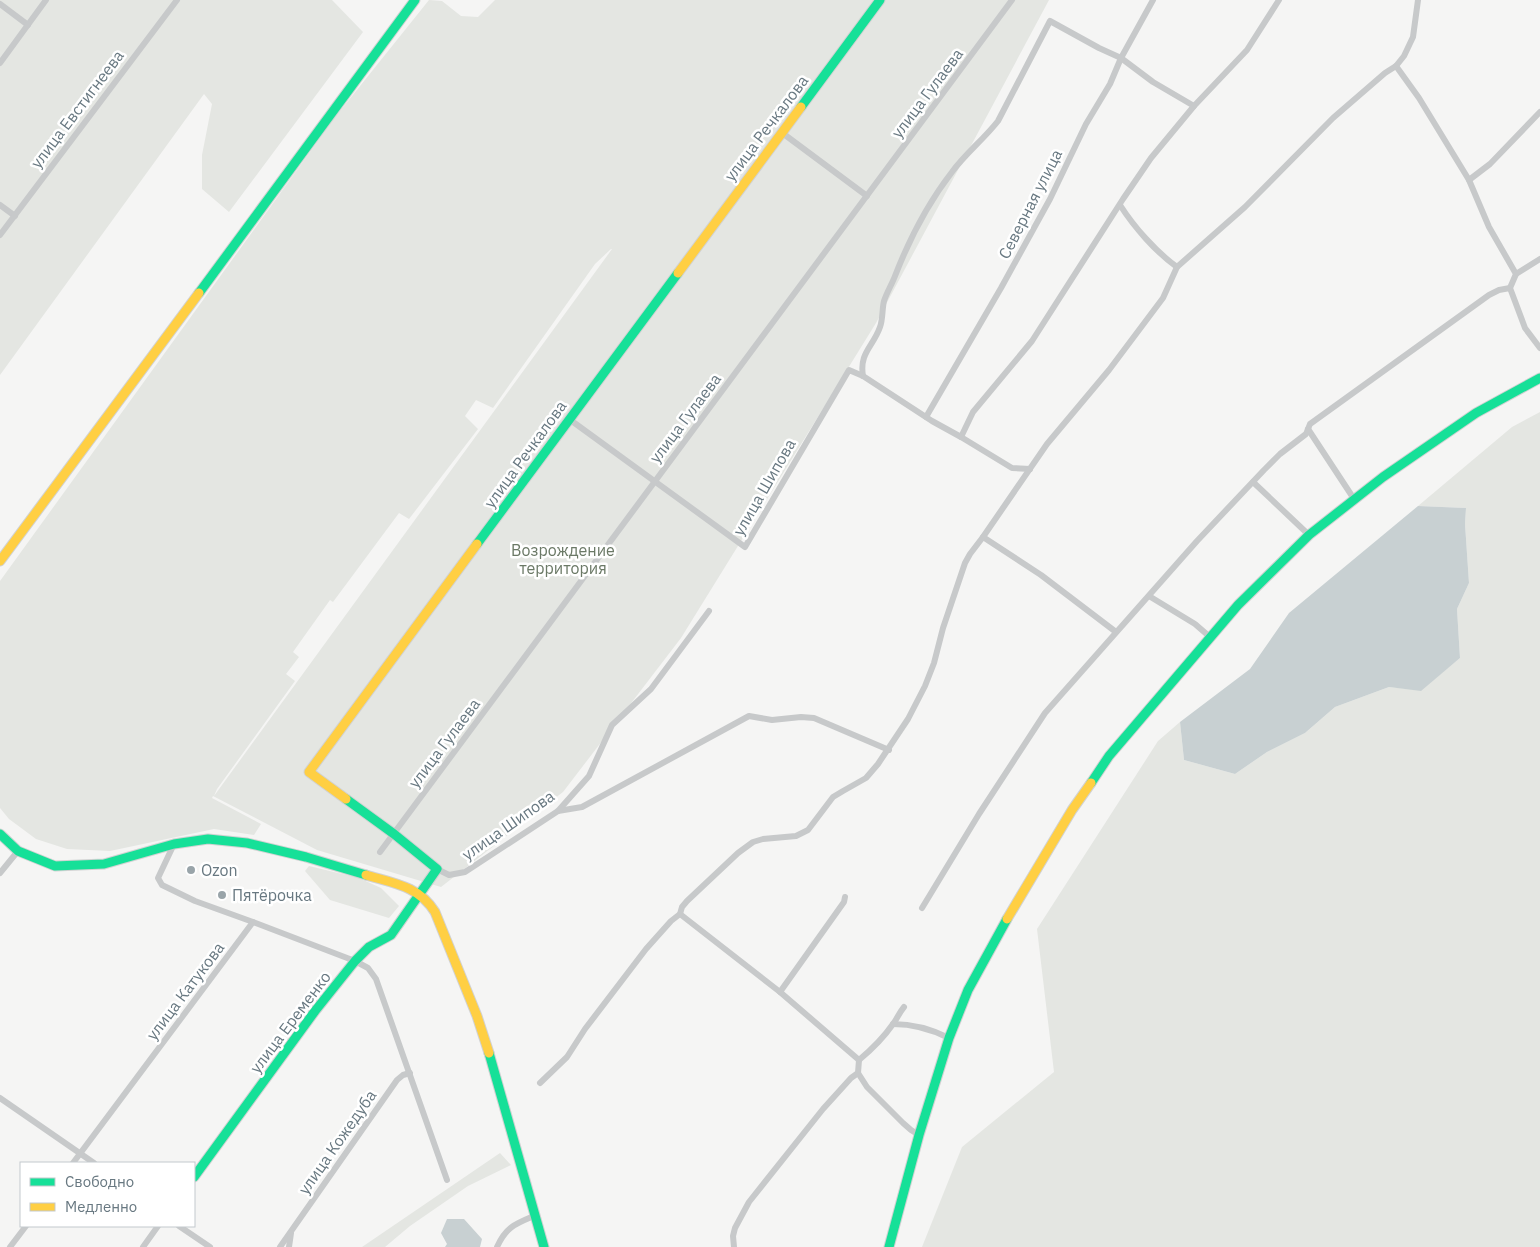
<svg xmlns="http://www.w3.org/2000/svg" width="1540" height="1247" font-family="'IBM Plex Sans',sans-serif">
<rect width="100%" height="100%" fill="#f5f5f4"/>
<g fill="#e4e6e2" fill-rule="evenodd">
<polygon points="0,0 332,0 363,32 229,212 202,189 202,155 212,104 204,94 0,375"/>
<path d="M429,0L442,1L461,16L478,17L495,0H1049L876,323L681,638L563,792L441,887L317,850L213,796L212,798L261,824L254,835L214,829L110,851L67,849L36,839L9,819L0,808V581L336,116ZM611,249H612L214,796L217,789L295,681L286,674L299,657L293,652L330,600L333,602L399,513L409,519L478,429L465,416L476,400L493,408L595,264Z"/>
<polygon points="1540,412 1540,1247 922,1247 962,1147 1054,1072 1037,929 1158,741 1180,722 1184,760 1235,774 1267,752 1305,733 1335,707 1389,687 1421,690 1460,658 1457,609 1469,583 1465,524 1466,508 1418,506 1512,427"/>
<polygon points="309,866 359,878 381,888 399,906 389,918 330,900 305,871"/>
<polygon points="500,1153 511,1165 468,1186 410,1226 385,1247 362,1247"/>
</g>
<g fill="#c8d0d2">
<polygon points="1418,506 1466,508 1465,524 1469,583 1457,609 1460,658 1421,691 1389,687 1335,707 1305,733 1267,752 1235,774 1184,760 1180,722 1250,669 1289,613"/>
<polygon points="447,1219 464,1219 482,1239 480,1247 445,1247 447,1244 441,1233"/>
</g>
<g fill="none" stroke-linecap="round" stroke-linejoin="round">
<defs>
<g id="fast">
<polyline points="801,107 880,0"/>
<polyline points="199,293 415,0"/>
<polyline points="477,544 678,273"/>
<polyline points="1091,783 1109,756 1238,605 1309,535 1383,477 1476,413 1540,378"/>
<polyline points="0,834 18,851 55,866 104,864 174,844 208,839 247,843 306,857 366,875"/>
<polyline points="489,1053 544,1247"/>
<polyline points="194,1177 315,1011 355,961 369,947 391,935 437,869 394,834 346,799"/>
<polyline points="889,1247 919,1135 949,1038 968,990 1007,919"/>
</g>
<g id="slow">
<polyline points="678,273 801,107"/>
<polyline points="0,561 199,293"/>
<polyline points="346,799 309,772 477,544"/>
<path d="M366,875C393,883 419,886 435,912L477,1016L489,1053"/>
<polyline points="1007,919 1072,810 1091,783"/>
</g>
</defs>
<use href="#fast" stroke="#d1d2d2" stroke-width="11"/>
<use href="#slow" stroke="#d1d2d2" stroke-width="11"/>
<g stroke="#c7c9ca" stroke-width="6">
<polyline points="0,4 28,25"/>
<polyline points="0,63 46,0"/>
<polyline points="1396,66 1419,98 1469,180 1489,227 1516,274 1510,288 1525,328 1540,348"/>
<polyline points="781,132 867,196"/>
<polyline points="1469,180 1490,164 1540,112"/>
<polyline points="0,205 15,216"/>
<path d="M1120,205C1134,227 1156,252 1177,267"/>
<polyline points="0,235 177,0"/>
<polyline points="1516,274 1540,259"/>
<path d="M863,376C859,353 873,347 880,327C883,319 882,309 884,301C887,292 892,284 895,276C909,240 928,203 952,172C966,153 984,139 998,121L1050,21L1099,48L1121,58L1153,82L1194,106"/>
<polyline points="926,417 1001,288 1050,199 1086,124 1110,84 1121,58 1153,0"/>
<polyline points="569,419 745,547 849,370 863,376 932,421 961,437 1012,468 1030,469"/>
<polyline points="1308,429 1354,499"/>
<polyline points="961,437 973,412 1032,341 1123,199 1151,158 1194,106 1247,50 1279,0"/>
<polyline points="1253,482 1309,535"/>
<polyline points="983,537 1041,575 1116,632"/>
<polyline points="1149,596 1195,624 1210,637"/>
<polyline points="558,811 582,807 749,716 772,720 801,717 814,718 889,750"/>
<polyline points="174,844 158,878 162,885 195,901 253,922"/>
<polyline points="380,852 1012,0"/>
<polyline points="437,869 449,875 465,872 558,811 589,776 612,725 651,689 709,611"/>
<polyline points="0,873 18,851"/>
<polyline points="922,908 979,814 1045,713 1197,541 1264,470 1280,454 1306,434 1310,424 1489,295 1499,290 1510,288"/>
<polyline points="680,914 780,992 859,1060"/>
<polyline points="780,992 844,902 845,897"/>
<path d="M893,1024C913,1024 931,1029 949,1038"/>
<polyline points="858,1073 867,1087 903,1123 911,1130 919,1135"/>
<polyline points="540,1083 567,1057 585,1029 646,949 671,921 680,914 682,907 687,901 738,853 753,842 763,839 796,836 808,830 833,797 843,791 866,778 878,764 908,719 925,686 934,663 943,628 965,563 970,554 983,537 1047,444 1109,370 1163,298 1177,267 1245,207 1333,118 1385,73 1396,66 1404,56 1413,37 1418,0"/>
<polyline points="0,1098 94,1163"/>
<polyline points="73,1163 253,922 355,961 368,968 376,979 447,1180"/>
<polyline points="179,1226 210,1247"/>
<polyline points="10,1247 26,1226"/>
<polyline points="143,1247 158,1226"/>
<polyline points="280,1247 397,1080 403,1075 410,1073"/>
<polyline points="289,1247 291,1233"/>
<path d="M497,1247C506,1227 515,1224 534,1216"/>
<path d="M734,1247L733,1236L735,1228L749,1202L823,1109L851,1078L858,1073L859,1060C871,1050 884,1037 893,1024C897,1019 899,1013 904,1007"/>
</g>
<use href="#fast" stroke="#16e098" stroke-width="9"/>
<use href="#slow" stroke="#ffcf43" stroke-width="9"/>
</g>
<g fill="#99a4a9" stroke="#fff" stroke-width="2">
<circle cx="191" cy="870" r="5"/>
<circle cx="222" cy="895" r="5"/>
</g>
<g text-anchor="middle" stroke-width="5" stroke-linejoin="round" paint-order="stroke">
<g font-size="16" fill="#687881" stroke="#fff">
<text transform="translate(927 93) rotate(-53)" y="6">улица Гулаева</text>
<text transform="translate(77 109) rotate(-53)" y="6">улица Евстигнеева</text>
<text transform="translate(766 128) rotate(-53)" y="6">улица Речкалова</text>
<text transform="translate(1030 204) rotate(-63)" y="6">Северная улица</text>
<text transform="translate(685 418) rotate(-53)" y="6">улица Гулаева</text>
<text transform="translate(525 454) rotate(-54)" y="6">улица Речкалова</text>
<text transform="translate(764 487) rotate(-60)" y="6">улица Шипова</text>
<text transform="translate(444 743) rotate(-53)" y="6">улица Гулаева</text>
<text transform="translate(508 825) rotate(-35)" y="6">улица Шипова</text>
<text transform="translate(185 991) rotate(-53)" y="6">улица Катукова</text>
<text transform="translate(290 1022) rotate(-53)" y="6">улица Еременко</text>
<text transform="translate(337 1142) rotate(-55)" y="6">улица Кожедуба</text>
</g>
<g font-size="16" fill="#6b7966" stroke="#fff">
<text x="563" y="556">Возрождение<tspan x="563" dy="18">территория</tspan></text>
</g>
<g font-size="16" fill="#687881" stroke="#fff" text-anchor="start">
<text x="201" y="876">Ozon</text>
<text x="232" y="901">Пятёрочка</text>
</g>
</g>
<rect x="20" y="1162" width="175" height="65" fill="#ffffff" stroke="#c3c9cd"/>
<rect x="30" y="1178" width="25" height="8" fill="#16e098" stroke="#c3c9cd"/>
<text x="65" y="1187" font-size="15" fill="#687881">Свободно</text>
<rect x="30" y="1203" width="25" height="8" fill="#ffcf43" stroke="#c3c9cd"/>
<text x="65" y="1212" font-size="15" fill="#687881">Медленно</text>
</svg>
